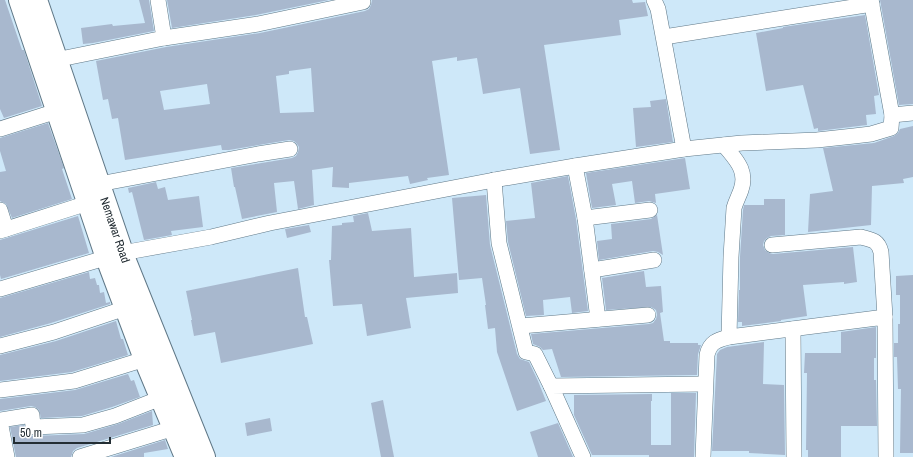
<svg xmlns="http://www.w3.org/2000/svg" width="913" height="457" font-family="'Archivo Narrow',sans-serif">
<rect width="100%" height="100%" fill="#cee8f9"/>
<g fill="#a8b8ce" fill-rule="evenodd">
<polygon points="0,0 5,0 22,50 24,50 42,106 4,118 0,109"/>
<polygon points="139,0 149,0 154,31 93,43 83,44 81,28 112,24 113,26 145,23"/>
<polygon points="167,0 329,0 256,15 172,28"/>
<path d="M372,0H632L633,3L645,2L648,16L619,20L621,35L544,45L560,150L530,154L520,88L483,94L477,58L457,61V57L432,61L449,175L427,178L428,180L410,184L408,176L349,183V188L332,187L333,167L312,170L314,205L298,209L294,181L274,183L277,212L242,219L235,187H234L231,168L292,158L296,156L298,152L299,147L297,144L294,141L289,140L229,150H222L221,145L125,160L118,118L112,119L108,99L103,100L96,61L166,47L260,33L365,11L369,9L371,5ZM311,68L314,112L280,113L276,76L289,74V71ZM207,84L210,104L164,110L160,91Z"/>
<polygon points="880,0 913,0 913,104 899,105"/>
<polygon points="865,15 879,95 874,96 876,114 866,115 867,125 818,131 818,128 814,129 803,85 766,91 756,33 783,28 783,27"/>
<polygon points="666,99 673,142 636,147 633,108 651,107 650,101"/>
<polygon points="48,123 64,168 62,169 72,199 12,218 6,204 0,201 0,172 6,171 0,151 0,138"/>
<polygon points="913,126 913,177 903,179 904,183 872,186 871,225 808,232 810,194 833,191 823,148 874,143 894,136 898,133 900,129"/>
<polygon points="685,158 690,189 655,194 656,203 649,201 635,203 632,181 612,184 616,205 592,208 586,173"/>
<polygon points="568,176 576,219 588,311 572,313 570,297 543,300 544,315 526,316 508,242 506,221 535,218 531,183"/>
<polygon points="156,182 158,189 165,187 168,200 199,196 203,227 171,231 172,235 144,240 132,192 129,193 128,188"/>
<polygon points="486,195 490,245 517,354 520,359 529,362 538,381 546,401 517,411 497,352 495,328 488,329 485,305 486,305 482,278 459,280 452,198"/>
<polygon points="764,199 785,199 785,235 771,236 767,238 764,241 763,245 765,250 769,253 773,254 853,247 857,282 844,284 844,282 803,285 807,316 781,320 781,321 742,326 742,322 738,322 739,290 740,290 740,257 743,210 744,205 764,205"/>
<polygon points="368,213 372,231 411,228 414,277 457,273 458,293 406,298 411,328 367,336 362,304 333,306 329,260 331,260 332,226 342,225 342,223 354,222 353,216"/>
<polygon points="657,215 663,255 658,252 653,251 599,260 597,241 612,239 611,224 651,219"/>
<polygon points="78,216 89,253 1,279 0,275 0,240"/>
<polygon points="309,225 311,232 287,238 285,229"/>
<polygon points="298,268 305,317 307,317 313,344 221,363 215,332 194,336 191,320 192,320 186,291"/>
<polygon points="644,271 646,287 661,286 663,312 660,313 664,341 670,341 670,343 698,343 698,345 701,345 698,354 697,375 561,377 552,349 543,350 540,347 533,344 531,334 649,324 653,323 656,319 657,315 656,310 651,307 606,310 602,278"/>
<polygon points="89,272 90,279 95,278 97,285 99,285 100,293 104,292 106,303 110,302 110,304 51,323 0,337 0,298"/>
<polygon points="913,275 913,453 900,453 901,389 898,389 897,357 894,357 894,343 898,343 898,324 900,324 900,295 896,295 896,276"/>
<polygon points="116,321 121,339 123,339 128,355 72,372 0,381 0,355 56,341"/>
<polygon points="876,327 876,358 874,358 874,380 876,380 877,426 841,426 841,457 808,457 808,450 806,450 807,373 804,373 805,353 841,353 841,332"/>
<polygon points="764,342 763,384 784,385 785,455 749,453 749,451 712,451 717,354 720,350 727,347"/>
<polygon points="128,374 131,381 134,380 140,397 112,407 82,416 41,418 39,410 35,407 31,406 0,411 0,399 75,390"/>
<polygon points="671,393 696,393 694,457 649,457 649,455 592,455 574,415 574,395 652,394 652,401 651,401 651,445 671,445"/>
<polygon points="383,400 394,457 381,457 371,403"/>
<polygon points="152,411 153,425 77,448 73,451 71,457 16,457 10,427 24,425 26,432 33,436 84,434 118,424"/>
<polygon points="270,418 272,431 247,436 245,423"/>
<polygon points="558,423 573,457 538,457 530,432"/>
<polygon points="165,440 168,449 144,453 144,457 111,457"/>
</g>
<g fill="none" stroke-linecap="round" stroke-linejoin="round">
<defs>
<g id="street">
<polyline points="654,0 658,9 684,149"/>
<polyline points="871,0 892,115 913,113"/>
<polyline points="664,37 872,4"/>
<polyline points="164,38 258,24 363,2"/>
<polyline points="50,67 58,64 65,58 164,38 158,0"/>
<polyline points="0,129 57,111"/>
<path d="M724,145C735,159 748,170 741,190C739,196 736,201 734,208L731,257L729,337"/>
<polyline points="575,166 585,218 598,319"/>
<polyline points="494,180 499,243 526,352 535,354 551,386"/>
<polyline points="99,184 258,154 290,149"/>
<polyline points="0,210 6,229"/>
<polyline points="585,218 650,210"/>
<polyline points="0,231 88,203"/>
<path d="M772,245L861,237C872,240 878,240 881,252L885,317"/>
<polyline points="592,270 654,260"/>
<polyline points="0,289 122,253 211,237 270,223 494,180 575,166 684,149 742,143 817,140 854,136 871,134 891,128 892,115"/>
<polyline points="521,326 648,315"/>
<polyline points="793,329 794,457"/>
<polyline points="0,346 54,332 126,308"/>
<polyline points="0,390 74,381 145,359"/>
<polyline points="0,420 32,415 33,427 83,425 115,416 161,398"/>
<polyline points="0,421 7,457"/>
<polyline points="80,457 174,428"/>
<polyline points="583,457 551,386 704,384"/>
<path d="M703,457L707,355C710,342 717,340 729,337L885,317L886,457"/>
</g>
<g id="highway">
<polyline points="20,0 107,258 145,359 186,457"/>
<polyline points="36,0 125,261 204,457"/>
</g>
</defs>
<use href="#street" stroke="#607887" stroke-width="16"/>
<use href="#highway" stroke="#607887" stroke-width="24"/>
<use href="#street" stroke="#fff" stroke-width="15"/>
<use href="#highway" stroke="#fff" stroke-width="22"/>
</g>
<g text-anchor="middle" stroke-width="3" stroke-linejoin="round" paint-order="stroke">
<g font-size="12" fill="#232d33" stroke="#fff">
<text transform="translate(115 230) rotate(71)" y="4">Nemawar Road</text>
</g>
</g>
<path d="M14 437v6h96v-6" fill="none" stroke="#232d33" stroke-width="2"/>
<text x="20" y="437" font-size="12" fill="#232d33" stroke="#ffffff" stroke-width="3" paint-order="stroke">50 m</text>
</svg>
